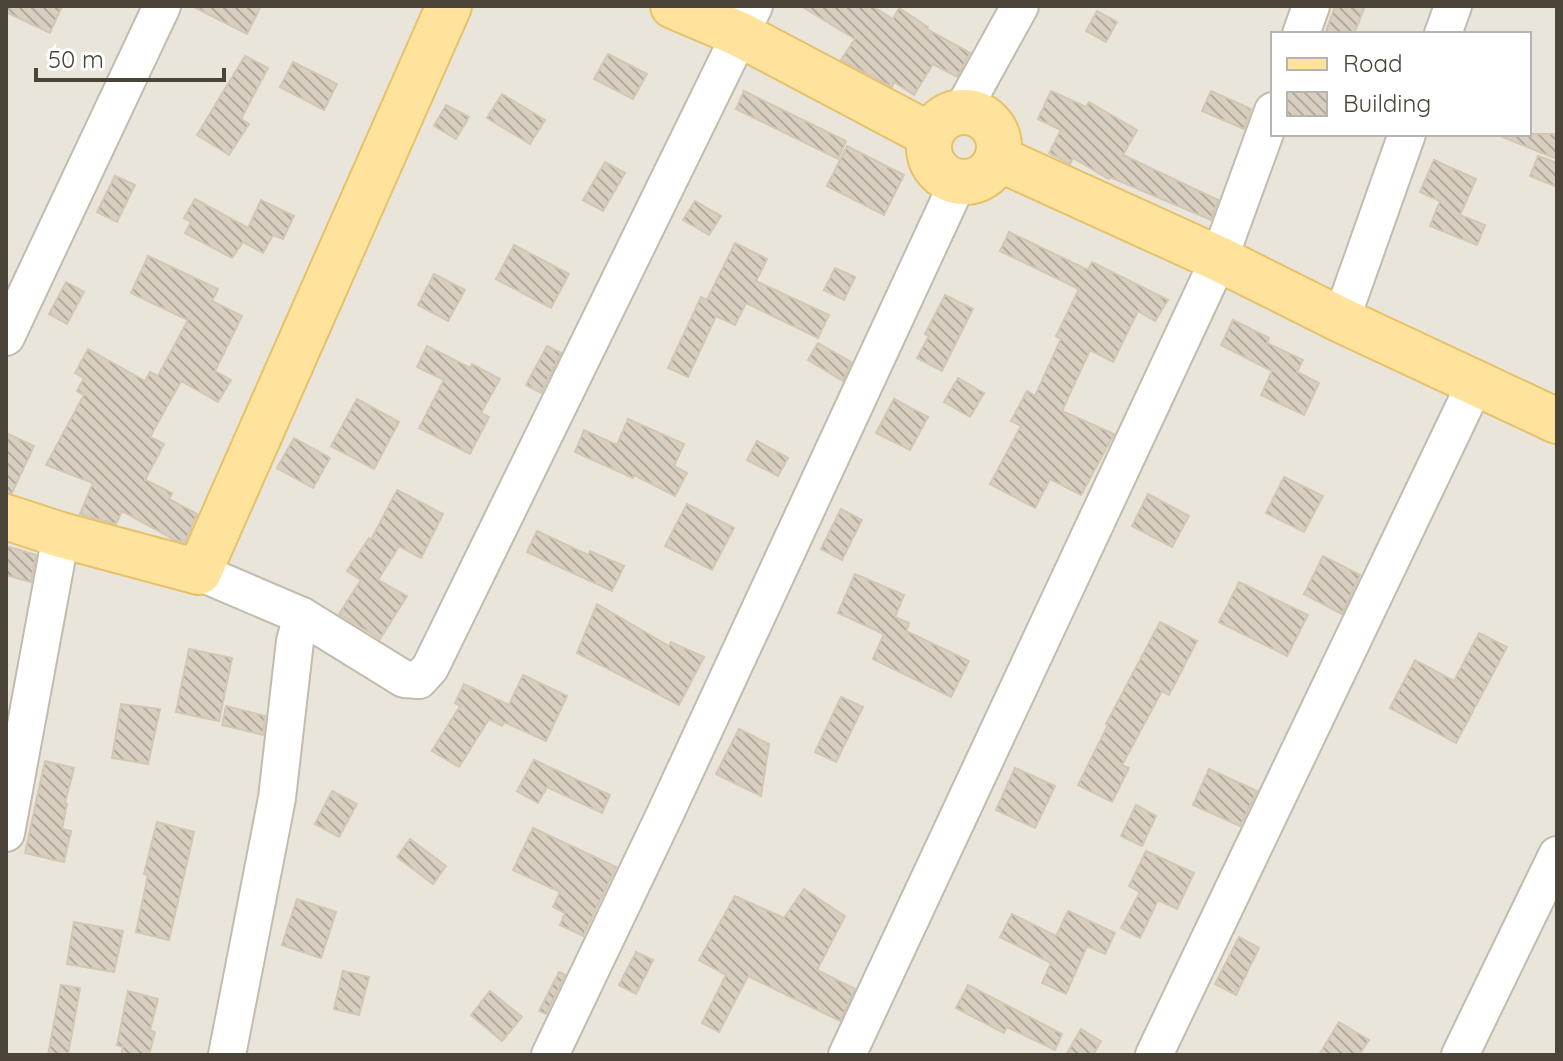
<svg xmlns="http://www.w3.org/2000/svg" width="1563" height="1061" font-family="Quicksand,sans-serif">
<defs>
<pattern id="building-back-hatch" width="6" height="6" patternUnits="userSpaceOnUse" patternTransform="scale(2)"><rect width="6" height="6" fill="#d8cfc1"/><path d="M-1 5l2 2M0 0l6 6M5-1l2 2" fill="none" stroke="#b1aa9e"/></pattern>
</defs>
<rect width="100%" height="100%" fill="#f6f3ec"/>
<path fill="#eae5da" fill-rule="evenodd" d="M6,6H1557V1055H6ZM1273,34H1529V134H1273Z"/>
<g fill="url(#building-back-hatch)" stroke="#d3c7b4" stroke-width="2">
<polygon points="6,6 62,6 50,33 6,12"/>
<polygon points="192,6 261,6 247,34"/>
<polygon points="801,6 872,6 893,19 899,8 928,27 927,29 970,53 957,77 933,64 914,95 894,82 892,87 841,60 855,39"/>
<polygon points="1335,6 1365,6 1354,34 1325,34"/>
<polygon points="1097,11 1117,22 1106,42 1086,31"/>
<polygon points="608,54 647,74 633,99 594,79"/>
<polygon points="245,56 268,68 241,119 249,124 229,155 197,135"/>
<polygon points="293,62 337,84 324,110 280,87"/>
<polygon points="744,91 846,141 838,159 736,109"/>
<polygon points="1051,91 1086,107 1089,102 1137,130 1123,155 1218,200 1211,220 1110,177 1109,179 1073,158 1070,164 1049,153 1061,130 1038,119"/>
<polygon points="1211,91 1251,109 1244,129 1202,111"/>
<polygon points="502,94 545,120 530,144 487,118"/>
<polygon points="446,105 469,117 456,139 434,126"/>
<polygon points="1498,134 1557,134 1557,159 1498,135"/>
<polygon points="847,146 904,175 884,215 827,186"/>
<polygon points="1538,156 1557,163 1557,187 1530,176"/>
<polygon points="1434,160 1476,179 1460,215 1485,225 1477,245 1430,226 1440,201 1420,192"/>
<polygon points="605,162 625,173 603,211 583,200"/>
<polygon points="115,176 135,185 117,222 97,212"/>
<polygon points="195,199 248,228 261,200 294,216 283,239 273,235 263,253 243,242 232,258 185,233 191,222 184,218"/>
<polygon points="695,201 721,216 709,235 683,220"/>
<polygon points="1009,232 1088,270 1092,262 1168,300 1155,321 1138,311 1113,362 1090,350 1062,411 1114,434 1081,495 1050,479 1035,508 990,484 1021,426 1011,421 1027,391 1035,396 1061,339 1056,336 1079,289 1000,251"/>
<polygon points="735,243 767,259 756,281 829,315 818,338 746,303 735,325 716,316 688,377 668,368 701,297 707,300"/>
<polygon points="514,245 569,274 551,308 496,279"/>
<polygon points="148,256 218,289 212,301 242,316 215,371 231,380 218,402 181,381 150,437 164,444 145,480 172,493 169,499 197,514 185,542 175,540 122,511 116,524 80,514 93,483 46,465 84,395 77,391 84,378 75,373 88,349 145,381 150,372 158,376 188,320 131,293"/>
<polygon points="835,268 855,277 844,300 824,290"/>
<polygon points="434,274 465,290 448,321 418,305"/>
<polygon points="66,282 84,292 67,324 49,314"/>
<polygon points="945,295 973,309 942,371 917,358 929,336 925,334"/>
<polygon points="1233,320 1269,338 1267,343 1303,360 1297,372 1319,383 1304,415 1261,395 1272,371 1221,345"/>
<polygon points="818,343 851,362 843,381 808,360"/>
<polygon points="427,346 470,368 472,364 500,379 481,413 489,417 470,454 419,428 444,380 417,367"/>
<polygon points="547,346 561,353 541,393 526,385"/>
<polygon points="958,378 984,393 970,417 944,402"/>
<polygon points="357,399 399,422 374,469 331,446"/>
<polygon points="894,399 928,417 910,450 876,433"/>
<polygon points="628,419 684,444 674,466 687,473 675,496 634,475 633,478 575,452 584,430 617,445"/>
<polygon points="6,433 34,446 12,493 6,493"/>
<polygon points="294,438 330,458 313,488 277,468"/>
<polygon points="757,441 788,458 778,476 747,460"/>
<polygon points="1284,477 1323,496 1304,532 1266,513"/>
<polygon points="397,490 443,514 421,558 399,546 378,580 407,596 380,639 339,614 361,580 347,571 369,538 371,540"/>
<polygon points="1148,494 1189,516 1172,547 1132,526"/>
<polygon points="687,504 734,528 712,570 665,546"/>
<polygon points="841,509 862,520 842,560 821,549"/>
<polygon points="537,531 588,555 590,551 624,566 612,591 527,552"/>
<polygon points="6,546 36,555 31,582 6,575"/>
<polygon points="1323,556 1360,575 1342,614 1304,594"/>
<polygon points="855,574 904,595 895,617 909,623 906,631 969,661 951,697 873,659 884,634 838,613"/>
<polygon points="1239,582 1308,615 1287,656 1219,622"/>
<polygon points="597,604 669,646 671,642 704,657 679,705 577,653"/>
<polygon points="1160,622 1197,641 1169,695 1162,691 1122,765 1129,768 1112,802 1078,785 1108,725 1106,724"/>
<polygon points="1479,633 1507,647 1456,743 1390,708 1415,660 1454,681"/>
<polygon points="189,649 232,658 219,721 176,712"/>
<polygon points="523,675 567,696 546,741 504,722 502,726 489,719 459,767 432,751 460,706 455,703 464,684 509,705"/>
<polygon points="841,697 863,707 836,762 815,752"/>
<polygon points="121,704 160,709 148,764 112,758"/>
<polygon points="226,706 265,716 263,735 222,725"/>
<polygon points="739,729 769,744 761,796 716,774"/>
<polygon points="534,760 610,795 602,813 547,787 538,803 517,791"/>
<polygon points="45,761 74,768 65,803 67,804 62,829 71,831 64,862 25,853"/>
<polygon points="1015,768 1055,786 1035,828 996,810"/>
<polygon points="1209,769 1257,791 1240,826 1193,805"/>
<polygon points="332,791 357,804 339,837 315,824"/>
<polygon points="1136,805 1156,816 1142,846 1121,836"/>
<polygon points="157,822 194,832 169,940 136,932 148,875 144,874"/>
<polygon points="533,828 616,867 583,936 560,925 565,913 553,907 560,892 513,870"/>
<polygon points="410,839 446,866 433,884 397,857"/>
<polygon points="1146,851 1194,873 1177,909 1158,900 1140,938 1121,928 1140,892 1129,886"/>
<polygon points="804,889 845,916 817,970 855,989 840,1021 748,976 719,1032 702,1023 726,975 699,960 735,896 784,918"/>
<polygon points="297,899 336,912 321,958 282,945"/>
<polygon points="1068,911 1115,933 1105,954 1087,946 1066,994 1042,983 1051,963 1000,937 1012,914 1056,936"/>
<polygon points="74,922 123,931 114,972 67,964"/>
<polygon points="1239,937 1259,948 1236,995 1215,984"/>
<polygon points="636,952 653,960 636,994 619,985"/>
<polygon points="343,971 369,977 359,1015 334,1009"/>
<polygon points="559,972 565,975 546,1014 539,1011"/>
<polygon points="61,985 80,988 68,1055 48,1055"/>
<polygon points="968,985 1062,1034 1055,1050 1007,1027 1004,1033 956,1008"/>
<polygon points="128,991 158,999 150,1030 155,1032 149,1055 121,1055 123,1047 117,1045"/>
<polygon points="490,991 522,1017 502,1041 471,1015"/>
<polygon points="1339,1022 1369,1040 1359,1055 1319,1055"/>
<polygon points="1081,1029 1101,1041 1093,1055 1066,1055"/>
</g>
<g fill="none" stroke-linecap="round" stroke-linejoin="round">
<defs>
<g id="minor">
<polyline points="1301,34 1311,6"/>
<polyline points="1443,34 1453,6"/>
<polyline points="962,111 1020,6"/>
<polyline points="1341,320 1407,134"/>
<polyline points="6,337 162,6"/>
<polyline points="199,572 302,616 404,679 419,680 430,668 754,6"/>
<polyline points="6,833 61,535"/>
<polyline points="227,1055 277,798 295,641 302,616"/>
<polyline points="550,1055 666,812 958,182"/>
<polyline points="847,1055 1219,259 1273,111"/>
<polyline points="1154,1055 1475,384"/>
<polyline points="1460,1055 1557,855"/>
</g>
<g id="major">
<polyline points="673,6 739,34 930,135"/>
<circle cx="964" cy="147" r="35"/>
<polyline points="997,158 1219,259 1341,320 1557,421"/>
<polyline points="6,517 61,535 199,572 449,6"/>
</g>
</defs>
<use href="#minor" stroke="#c2bbae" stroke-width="40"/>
<use href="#major" stroke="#e6c16a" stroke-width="48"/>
<use href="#minor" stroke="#fff" stroke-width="36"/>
<use href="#major" stroke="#ffe39c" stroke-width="44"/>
</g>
<rect width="1563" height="1061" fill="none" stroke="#4b4439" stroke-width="16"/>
<rect x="1271" y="32" width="260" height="104" fill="#ffffff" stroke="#b7b4b0" stroke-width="2"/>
<rect x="1287" y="58" width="40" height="12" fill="#ffe39c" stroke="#b7b4b0" stroke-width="2"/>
<text x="1343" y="72" font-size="24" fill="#4b4439">Road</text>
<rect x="1287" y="92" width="40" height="24" fill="url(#building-back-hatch)" stroke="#b7b4b0" stroke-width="2"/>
<text x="1343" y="112" font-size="24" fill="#4b4439">Building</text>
<path d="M36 68v12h188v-12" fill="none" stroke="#4b4439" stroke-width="4"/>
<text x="48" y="68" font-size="24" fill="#4b4439" stroke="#ffffff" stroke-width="6" paint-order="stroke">50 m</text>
</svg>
